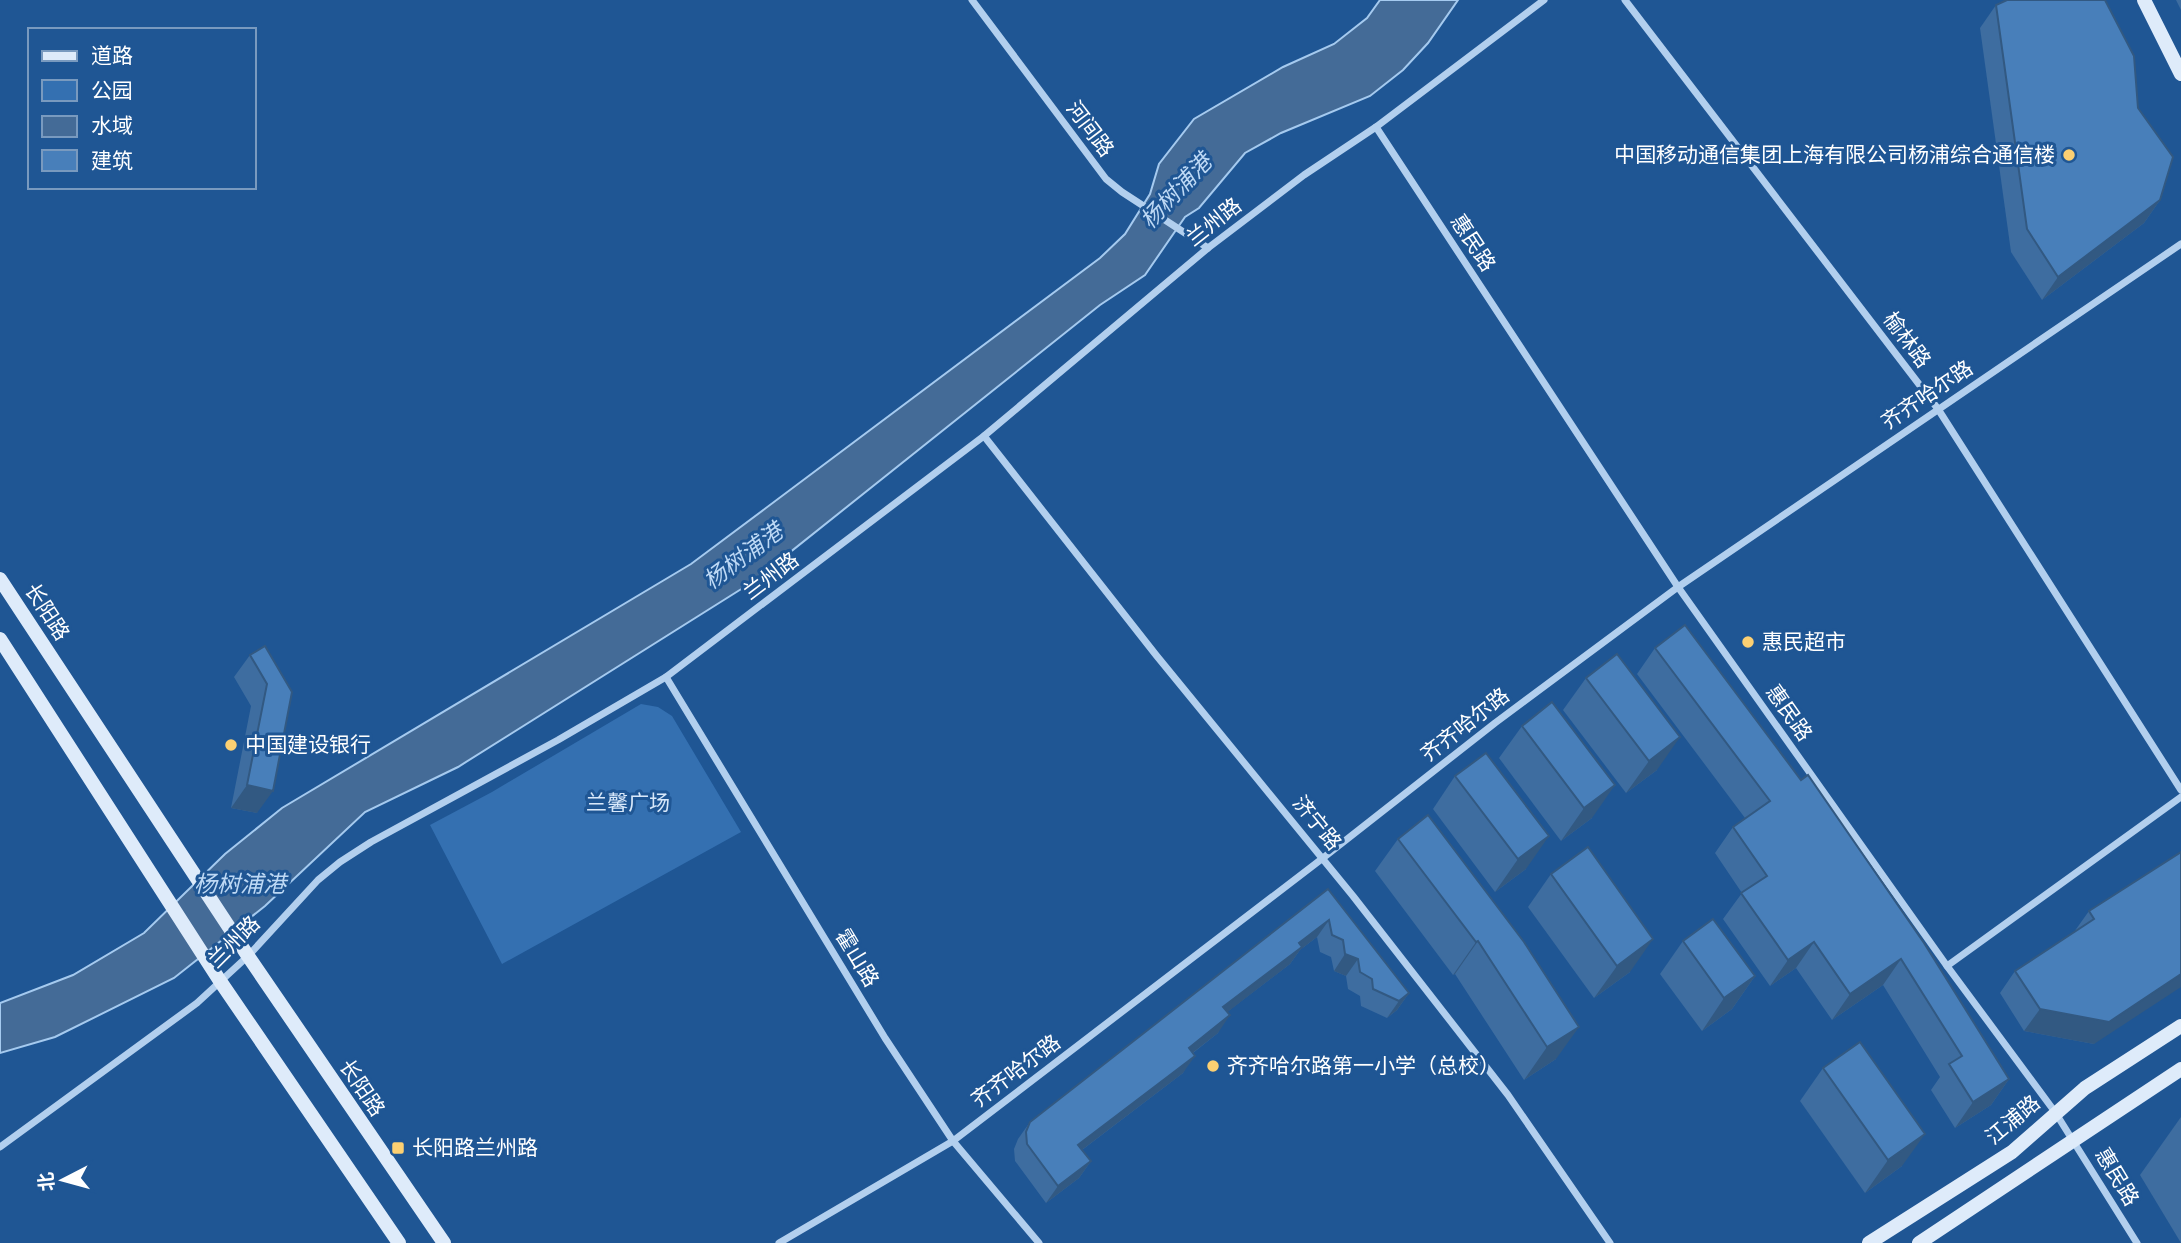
<svg xmlns="http://www.w3.org/2000/svg" width="2181" height="1243" font-family="'Sofia Sans Condensed','Noto Sans SC',sans-serif">
<rect width="100%" height="100%" fill="#1f5694"/>
<polygon fill="#3470b1" points="641,704 658,707 672,716 741,832 502,964 430,825 492,792"/>
<polygon fill="#446b97" stroke="#a5caef" stroke-width="2" points="1380,0 1458,0 1428,43 1403,70 1370,96 1281,133 1245,153 1199,208 1185,217 1145,275 1100,305 754,581 458,767 365,812 265,906 174,978 55,1037 0,1053 0,1003 73,975 144,933 225,854 282,808 691,564 1100,258 1125,234 1150,194 1159,164 1194,119 1283,67 1334,44 1367,18"/>
<g fill="none" stroke-linecap="round" stroke-linejoin="round">
<g stroke="#b2cfee" stroke-width="7">
<polyline points="972,0 1106,179 1122,192 1208,248"/>
<polyline points="1625,0 1938,409 2181,790"/>
<polyline points="1376,127 1678,587 1947,966 2055,1112 2137,1243"/>
<polyline points="984,436 1156,655 1353,896 1508,1095 1610,1243"/>
<polyline points="666,677 885,1038 953,1141 1039,1243"/>
<polyline points="1947,966 2181,797"/>
<polyline points="0,1147 197,1003 248,956 318,880 340,862 371,842 558,740 666,677 984,436 1208,248 1304,175 1376,127 1544,0"/>
<polyline points="779,1243 953,1141 1323,858 1495,723 1678,587 2181,244"/>
</g>
<g stroke="#deebfa" stroke-width="14">
<polyline points="2144,0 2181,74"/>
<polyline points="0,579 248,956 444,1243"/>
<polyline points="0,639 220,981 399,1243"/>
<polyline points="1869,1243 2012,1152 2085,1088 2181,1026"/>
<polyline points="1919,1243 2181,1069"/>
</g>
</g>
<g fill="#3e6da0">
<polygon points="2176,0 2181,0 2181,10"/>
<polygon points="1996,5 2138,108 2160,200 2144,223 2042,300 2011,252 1980,28"/>
<polygon points="1655,648 2009,1079 1991,1105 1955,1128 1931,1090 1940,1077 1883,985 1832,1020 1796,968 1770,986 1723,919 1742,893 1715,853 1733,827 1745,818 1637,674"/>
<polygon points="250,655 292,692 257,813 231,808 251,706 234,677"/>
<polygon points="1586,678 1657,770 1626,793 1563,710"/>
<polygon points="1522,726 1592,818 1561,841 1499,758"/>
<polygon points="1455,776 1526,869 1495,892 1433,809"/>
<polygon points="1428,815 1556,1059 1524,1080 1455,974 1453,975 1375,871 1398,839"/>
<polygon points="2181,852 2094,1044 2024,1031 2000,993 2015,971 2074,932 2089,911"/>
<polygon points="1551,874 1630,972 1594,998 1528,907"/>
<polygon points="1328,889 1409,993 1397,1010 1387,1018 1361,1006 1360,996 1348,989 1346,976 1334,971 1331,957 1320,952 1317,937 1300,950 1290,964 1227,1012 1218,1033 1193,1053 1183,1073 1082,1150 1091,1161 1079,1178 1046,1203 1015,1161 1014,1149 1018,1139 1030,1122"/>
<polygon points="1683,941 1755,976 1732,1009 1702,1031 1660,974"/>
<polygon points="1823,1068 1902,1166 1865,1193 1800,1101"/>
<polygon points="2181,1117 2181,1243 2140,1175"/>
</g>
<g fill="#325982">
<polygon points="2160,200 2144,223 2042,300 2058,277"/>
<polygon points="1680,737 1657,770 1626,793 1649,761"/>
<polygon points="247,785 273,791 257,813 231,808"/>
<polygon points="1615,785 1592,818 1561,841 1584,808"/>
<polygon points="1549,836 1526,869 1495,892 1518,859"/>
<polygon points="1329,920 1317,937 1300,950 1290,964 1212,1024 1223,1007 1299,943"/>
<polygon points="1653,939 1630,972 1594,998 1617,966"/>
<polygon points="1478,941 1455,974 1453,975 1476,942"/>
<polygon points="1814,942 1796,968 1770,986 1788,960"/>
<polygon points="1345,954 1358,959 1346,976 1334,971"/>
<polygon points="1901,959 1883,985 1832,1020 1850,994"/>
<polygon points="2181,974 2181,987 2094,1044 2024,1031 2040,1009"/>
<polygon points="1755,976 1732,1009 1702,1031 1724,998"/>
<polygon points="1409,993 1397,1010 1387,1018 1399,1001"/>
<polygon points="1230,1015 1218,1033 1177,1065 1189,1048"/>
<polygon points="1579,1027 1556,1059 1524,1080 1547,1047"/>
<polygon points="1195,1056 1183,1073 1066,1162 1078,1145"/>
<polygon points="2009,1079 1991,1105 1955,1128 1973,1102"/>
<polygon points="1925,1134 1902,1166 1865,1193 1888,1160"/>
<polygon points="1091,1161 1079,1178 1046,1203 1058,1186"/>
</g>
<g fill="#487fba" stroke="#325982" stroke-width="2">
<polygon points="2007,0 2105,0 2134,56 2138,108 2173,157 2160,200 2058,277 2027,229 1996,5"/>
<polygon points="1685,625 1801,780 1808,775 1924,943 2009,1079 1973,1102 1949,1064 1962,1056 1901,959 1850,994 1814,942 1788,960 1741,893 1767,876 1733,827 1770,801 1655,648"/>
<polygon points="265,646 292,692 273,791 247,785 267,684 250,655"/>
<polygon points="1617,654 1680,737 1649,761 1586,678"/>
<polygon points="1552,702 1615,785 1584,808 1522,726"/>
<polygon points="1486,753 1549,836 1518,859 1455,776"/>
<polygon points="1428,815 1524,942 1579,1027 1547,1047 1478,941 1476,942 1398,839"/>
<polygon points="1588,847 1653,939 1617,966 1551,874"/>
<polygon points="2181,852 2181,974 2109,1022 2040,1009 2015,971 2094,919 2089,911"/>
<polygon points="1328,889 1409,993 1399,1001 1373,989 1372,979 1360,972 1358,959 1345,954 1343,940 1332,935 1329,920 1299,943 1302,947 1223,1007 1230,1015 1189,1048 1195,1056 1078,1145 1091,1161 1058,1186 1027,1144 1026,1132 1030,1122"/>
<polygon points="1713,919 1755,976 1724,998 1683,941"/>
<polygon points="1860,1042 1925,1134 1888,1160 1823,1068"/>
</g>
<g fill="#fcd072" stroke="#1f5694" stroke-width="2.5">
<circle cx="2069" cy="155" r="7"/>
<circle cx="1748" cy="642" r="7"/>
<circle cx="231" cy="745" r="7"/>
<circle cx="1213" cy="1066" r="7"/>
<rect x="391" y="1141" width="14" height="14" rx="3.5"/>
</g>
<g text-anchor="middle" stroke-width="6" stroke-linejoin="round" paint-order="stroke">
<g font-size="21" fill="#fff" stroke="#1f5694">
<text transform="translate(1090 129) rotate(53)" y="7">河间路</text>
<text transform="translate(1214 222) rotate(-38)" y="7">兰州路</text>
<text transform="translate(1473 243) rotate(57)" y="7">惠民路</text>
<text transform="translate(1907 340) rotate(53)" y="7">榆林路</text>
<text transform="translate(1927 395) rotate(-34)" y="7">齐齐哈尔路</text>
<text transform="translate(771 576) rotate(-37)" y="7">兰州路</text>
<text transform="translate(47 612) rotate(57)" y="7">长阳路</text>
<text transform="translate(1789 713) rotate(55)" y="7">惠民路</text>
<text transform="translate(1465 725) rotate(-38)" y="7">齐齐哈尔路</text>
<text transform="translate(1317 823) rotate(51)" y="7">济宁路</text>
<text transform="translate(234 942) rotate(-45)" y="7">兰州路</text>
<text transform="translate(857 958) rotate(59)" y="7">霍山路</text>
<text transform="translate(1016 1071) rotate(-37)" y="7">齐齐哈尔路</text>
<text transform="translate(362 1088) rotate(56)" y="7">长阳路</text>
<text transform="translate(2013 1120) rotate(-40)" y="7">江浦路</text>
<text transform="translate(2117 1177) rotate(59)" y="7">惠民路</text>
</g>
<g font-size="21" fill="#fff" stroke="#1f5694" text-anchor="start">
<text x="2055" y="162" text-anchor="end">中国移动通信集团上海有限公司杨浦综合通信楼</text>
<text x="1762" y="649">惠民超市</text>
<text x="245" y="752">中国建设银行</text>
<text x="1227" y="1073">齐齐哈尔路第一小学（总校）</text>
<text x="412" y="1155">长阳路兰州路</text>
</g>
<g font-size="21" fill="#d8e8fa" stroke="#1f5694">
<text x="628" y="810">兰馨广场</text>
</g>
<g font-size="23" font-style="italic" fill="#bed9f5" stroke="#1f5694">
<text transform="translate(1176 191) rotate(-47)" y="8">杨树浦港</text>
<text transform="translate(743 556) rotate(-37)" y="8">杨树浦港</text>
<text x="240" y="892">杨树浦港</text>
</g>
</g>
<rect x="28" y="28" width="228" height="161" fill="#1f5694" stroke="#799abf" stroke-width="2"/>
<rect x="42" y="51" width="35" height="10" fill="#deebfa" stroke="#799abf" stroke-width="2"/>
<text x="91" y="63" font-size="21" fill="#ffffff">道路</text>
<rect x="42" y="80" width="35" height="21" fill="#3470b1" stroke="#799abf" stroke-width="2"/>
<text x="91" y="98" font-size="21" fill="#ffffff">公园</text>
<rect x="42" y="116" width="35" height="21" fill="#446b97" stroke="#799abf" stroke-width="2"/>
<text x="91" y="133" font-size="21" fill="#ffffff">水域</text>
<rect x="42" y="150" width="35" height="21" fill="#487fba" stroke="#799abf" stroke-width="2"/>
<text x="91" y="168" font-size="21" fill="#ffffff">建筑</text>
<g transform="translate(63 1180) rotate(264)" stroke="#1f5694" stroke-width="5" paint-order="stroke">
<path d="M0-5L12 26L0 18L-12 26Z" fill="#ffffff"/>
<text y="-10" font-size="19" font-weight="bold" text-anchor="middle" fill="#ffffff">北</text>
</g>
</svg>
